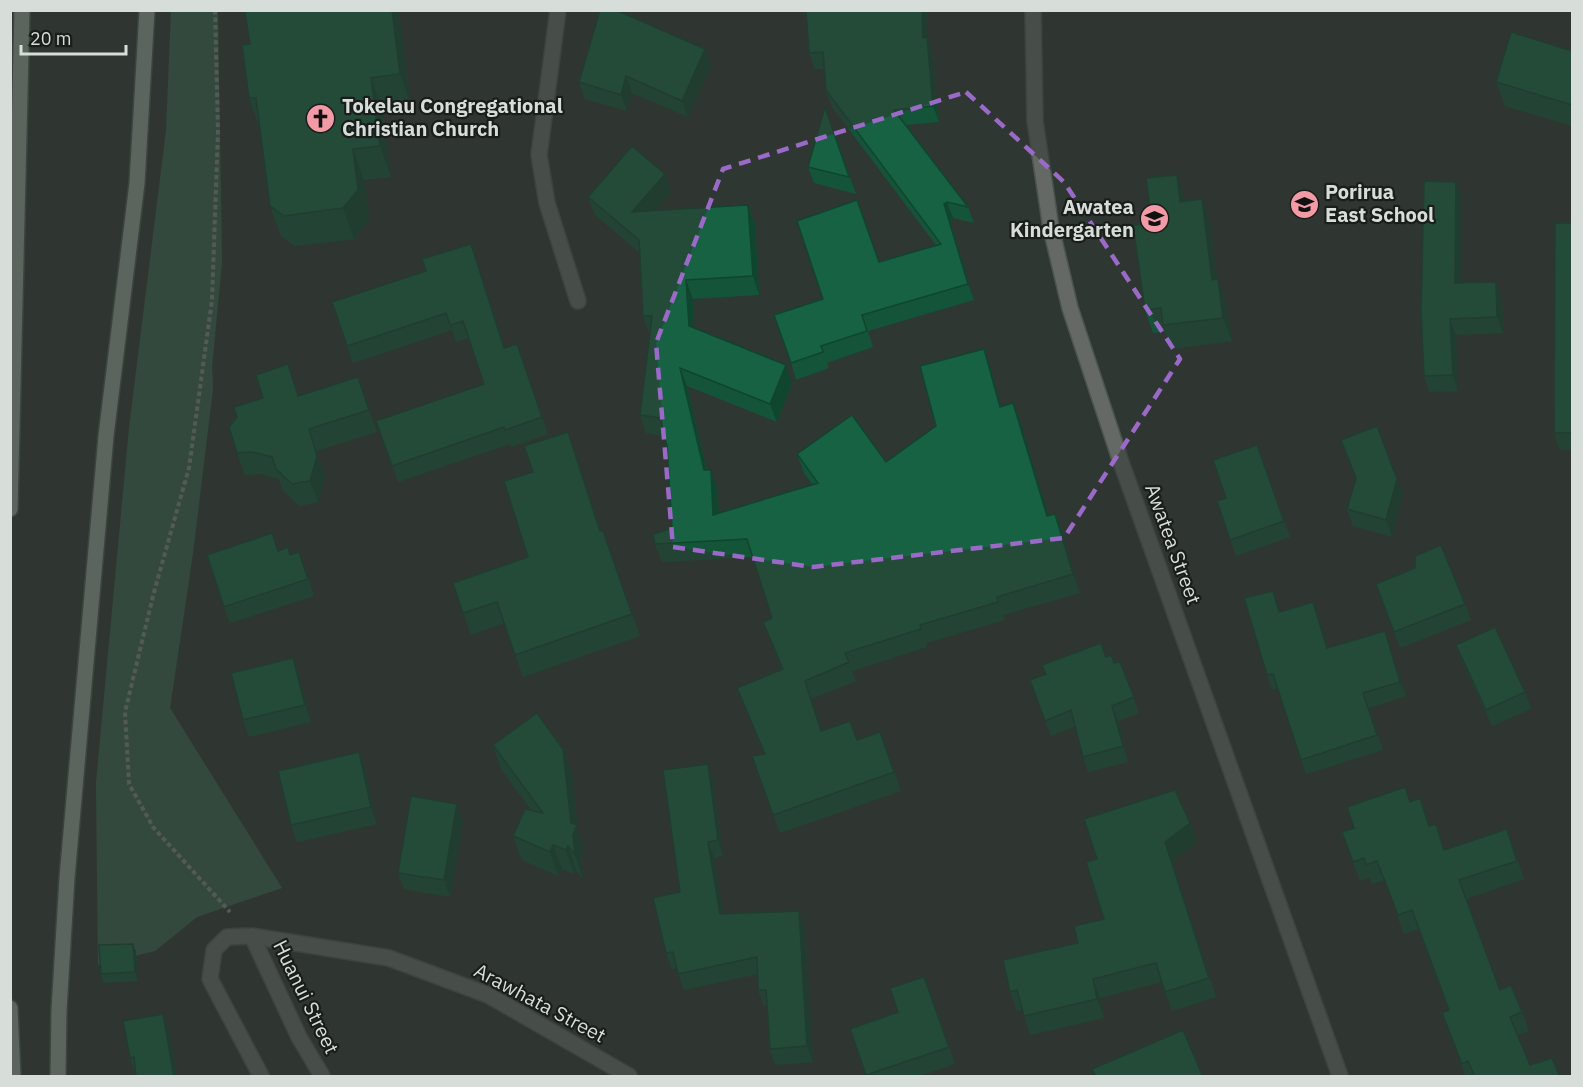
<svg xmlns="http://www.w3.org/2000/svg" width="1583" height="1087" font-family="'IBM Plex Sans',sans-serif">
<rect width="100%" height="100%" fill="#2f3732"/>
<polygon fill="#3b604d" points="171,11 218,11 222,262 212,367 213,389 193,553 170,708 282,888 197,917 155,951 98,965 96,783 129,428 166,131"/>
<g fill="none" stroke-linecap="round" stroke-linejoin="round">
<defs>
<g id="minor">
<polyline points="558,10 539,155 547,203 578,301"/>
<polyline points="1033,10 1035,121 1051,228 1070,308 1121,462 1340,1076"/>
<polyline points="252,936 299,1037 322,1076"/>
<polyline points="261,1076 210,979 214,950 227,937 252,936 389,958 488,995 629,1076"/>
</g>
<g id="major">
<polyline points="10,509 22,10"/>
<polyline points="10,1008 13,1076"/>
<polyline points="58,1076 59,1010 67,878 106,436 137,183 147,10"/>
</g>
</defs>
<use href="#minor" stroke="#4d5550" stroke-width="18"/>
<use href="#major" stroke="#4d5550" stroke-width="18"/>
<polyline stroke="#7e8581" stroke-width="4" stroke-dasharray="4.5 3" stroke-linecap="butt" points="215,10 218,131 212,300 189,468 154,592 125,712 129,784 153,827 230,912"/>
<use href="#minor" stroke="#646966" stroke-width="15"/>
<use href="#major" stroke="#929b96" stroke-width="15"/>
</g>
<g fill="#145439">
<polygon points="399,10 411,105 382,109 391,177 364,180 369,220 354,239 295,246 281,236 270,206 260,129 249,98 250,44"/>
<polygon points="806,10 928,10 928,41 933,54 939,122 906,125 968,207 974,223 953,218 950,221 974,300 868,331 873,347 827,363 829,368 796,380 791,363 823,299 879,262 936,245 832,107 826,90 824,69 815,69 809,53"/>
<polygon points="705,49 711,66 688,117 632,93 627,111 585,99 579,82"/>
<polygon points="1572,51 1572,126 1505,106 1496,82"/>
<polygon points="825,107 856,194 814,183 808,167"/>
<polygon points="1456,182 1462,198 1461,283 1502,298 1503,333 1456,335 1458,391 1429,392 1424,376"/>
<polygon points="671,193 656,211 748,205 755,224 759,295 693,299 694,328 792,383 777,422 687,386 707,470 717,488 719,514 813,485 804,473 797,454 886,462 936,426 984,349 990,367 1001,407 1020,421 1048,516 1055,514 1062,532 1080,593 1003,615 1005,620 926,643 927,647 852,671 856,681 811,699 822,731 857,740 880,732 901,791 780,833 752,756 764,754 737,688 782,669 763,622 772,618 752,557 662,562 655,544 672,528 667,446 664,436 646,433 640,415 650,335 643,316 640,253 595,215 588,197"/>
<polygon points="1185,198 1186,201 1210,222 1217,279 1226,303 1232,341 1171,349 1165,332 1153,333 1145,310 1152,224"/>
<polygon points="1572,223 1572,450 1560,450 1554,433"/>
<polygon points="471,244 505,348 517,344 548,434 511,447 510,444 398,482 376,421 484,384 469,338 456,342 452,330 353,363 347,346 426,271"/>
<polygon points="358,377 377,432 316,451 325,477 318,502 300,506 283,491 279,479 260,474 245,475 237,453 237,417 299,396"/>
<polygon points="1257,445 1290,537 1236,556 1217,501 1226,498"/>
<polygon points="576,454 601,531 603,531 640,636 523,677 504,623 471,635 453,583 528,557 533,472"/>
<polygon points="1403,495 1392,537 1353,526 1347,509"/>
<polygon points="278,551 291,555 305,568 314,596 230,623 224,607"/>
<polygon points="1273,591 1280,612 1319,617 1328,648 1390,646 1406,696 1369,708 1383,750 1306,774 1277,688 1272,690 1267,675"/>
<polygon points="1382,600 1465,604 1471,620 1400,648"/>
<polygon points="1456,645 1525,692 1531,709 1492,726 1462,661"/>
<polygon points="1106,657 1114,663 1120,662 1139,713 1118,721 1128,762 1088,772 1083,757 1075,726 1051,736 1030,680 1046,674 1042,665"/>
<polygon points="293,658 299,674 311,722 249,737 243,720"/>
<polygon points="493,745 563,749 572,773 578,829 585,849 581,859 583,879 576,870 574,874 562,869 558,876 522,860 513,836 532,811 501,769"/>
<polygon points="708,764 713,780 723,856 714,858 723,914 805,927 813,1062 775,1065 770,1049 767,1006 764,1006 758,990 758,974 684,990 676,968 672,969 666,953"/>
<polygon points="365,769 377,824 297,842 291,825"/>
<polygon points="1411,801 1430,826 1445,850 1507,829 1524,879 1466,899 1500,990 1522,1012 1529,1031 1518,1035 1530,1065 1560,1077 1466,1077 1442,1013 1449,1010 1418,929 1404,934 1384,880 1372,884 1370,877 1360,881 1342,832 1354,828"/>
<polygon points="463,821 450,897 404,889 398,873"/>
<polygon points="1190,823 1197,842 1172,861 1216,997 1172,1011 1162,982 1100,998 1104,1018 1030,1035 1022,1010 1017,1011 1010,992 1078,943 1104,919"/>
<polygon points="133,944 136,952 138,981 104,983 101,974"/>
<polygon points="924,977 955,1064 917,1077 866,1077 850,1029 898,1012"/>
<polygon points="163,1014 169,1031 177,1077 136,1077 135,1073 130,1058"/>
</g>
<g fill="#10452e">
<polygon points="392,10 399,10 411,105 400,74"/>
<polygon points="922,10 928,10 928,41 933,54 939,122 933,106 923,38"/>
<polygon points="705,49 711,66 688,117 682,101"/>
<polygon points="626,76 632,93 627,111 621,95"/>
<polygon points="371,78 382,109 391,177 380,146"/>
<polygon points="353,149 364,180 369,220 354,239 343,208"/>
<polygon points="665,174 671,193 638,231 632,212"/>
<polygon points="1177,175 1185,198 1189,225 1180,202"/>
<polygon points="1456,182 1462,198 1461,299 1455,283"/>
<polygon points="1202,199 1210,222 1220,303 1212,280"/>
<polygon points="947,202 953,218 950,221 974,300 968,284 944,204"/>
<polygon points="748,205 755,224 759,295 753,276"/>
<polygon points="471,244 477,261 510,365 504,348"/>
<polygon points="1218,279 1226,303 1232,341 1223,318"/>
<polygon points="686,280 693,299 695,344 689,326"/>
<polygon points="1496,282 1502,298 1503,333 1497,317"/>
<polygon points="1450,319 1456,335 1458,391 1453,375"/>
<polygon points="984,349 990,367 1006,425 1000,407"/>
<polygon points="786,365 792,383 777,422 770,404"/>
<polygon points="680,368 687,386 711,488 704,470"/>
<polygon points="358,377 366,398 377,432 369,410"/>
<polygon points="1013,403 1020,421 1054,535 1047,516"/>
<polygon points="309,429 325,477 318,502 310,481"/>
<polygon points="568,432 576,454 608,553 600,531"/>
<polygon points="711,470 717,488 720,534 713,515"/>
<polygon points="1397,479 1403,495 1392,537 1386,520"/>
<polygon points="1055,514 1062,532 1080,593 1073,574"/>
<polygon points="1273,591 1278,605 1284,627 1279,612"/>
<polygon points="1313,602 1319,617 1333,663 1327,648"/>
<polygon points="1385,631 1390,646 1406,696 1400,682"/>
<polygon points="293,658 299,674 311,722 305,705"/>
<polygon points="1112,706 1118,721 1128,762 1123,746"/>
<polygon points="563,749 572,773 578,829 585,849 581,859 583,879 575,855"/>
<polygon points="359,752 365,769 377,824 371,807"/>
<polygon points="708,764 713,780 723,856 718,840"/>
<polygon points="457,804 463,821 450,897 444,880"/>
<polygon points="1190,823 1197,842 1172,861 1216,997 1165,842"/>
<polygon points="708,842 714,858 726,930 720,914"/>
<polygon points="553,845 562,869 558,876 550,852"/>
<polygon points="568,846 576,870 574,874 566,850"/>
<polygon points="799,911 805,927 813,1062 807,1046"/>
<polygon points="133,944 136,952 138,981 135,972"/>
<polygon points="1093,979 1100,998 1104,1018 1097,999"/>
<polygon points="163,1014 169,1031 177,1077 174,1077"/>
</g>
<g fill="#176242" stroke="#10452e" stroke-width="1.5">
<polygon points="264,10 392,10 400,74 371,78 380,146 353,149 358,190 343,208 284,216 270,206 256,98 249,98 242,45 250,44 245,12"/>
<polygon points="600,10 616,10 705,49 682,101 626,76 621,95 579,82"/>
<polygon points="806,10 922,10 923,38 927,37 933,106 894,110 968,207 947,202 944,204 968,284 862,315 867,331 821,346 823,352 791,363 774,315 823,299 797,221 857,200 879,262 941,244 826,90 823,52 809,53"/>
<polygon points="1511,32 1572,51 1572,105 1496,82"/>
<polygon points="825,107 849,177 808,167"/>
<polygon points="632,146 665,174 632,212 748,205 753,276 686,280 689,326 786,365 770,404 680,368 704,470 711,470 713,515 818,483 797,454 852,415 886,462 936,426 920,366 984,349 1000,407 1013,403 1047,516 1055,514 1073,574 997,597 998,602 920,625 921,629 845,653 849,662 805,681 821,731 850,721 857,740 880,732 894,772 773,815 752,756 765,754 737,688 783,669 763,622 772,618 747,539 655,544 653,534 672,528 667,446 660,418 640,415 652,316 643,316 639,240 588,197"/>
<polygon points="1177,175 1180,202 1202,199 1212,280 1218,279 1223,318 1163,325 1161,308 1145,310 1133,225 1152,224 1146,178"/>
<polygon points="1424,181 1456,182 1455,283 1496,282 1497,317 1450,319 1453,375 1424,376 1421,312"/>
<polygon points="1555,223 1572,223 1572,433 1554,433"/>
<polygon points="471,244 504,348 517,344 542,417 505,430 504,427 392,466 376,421 484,384 463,321 450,325 446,313 347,346 332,302 426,271 422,259"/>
<polygon points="288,364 298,396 358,377 369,410 309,429 317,456 310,481 292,484 276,469 272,457 252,452 237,453 229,427 237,417 234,407 263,398 256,375"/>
<polygon points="1377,426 1397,479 1386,520 1347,509 1356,478 1341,440"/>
<polygon points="568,432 600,531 603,531 632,614 515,655 497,602 463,613 453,583 528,557 504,481 533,472 524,446"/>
<polygon points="1257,445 1284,521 1230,540 1217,501 1226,498 1213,460"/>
<polygon points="272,533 278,551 288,547 290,555 299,552 308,579 224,607 207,555"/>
<polygon points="1441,545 1465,604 1394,632 1376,584 1415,568 1415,556"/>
<polygon points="1273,591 1279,612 1313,602 1327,648 1385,631 1400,682 1363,693 1377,735 1301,760 1273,674 1267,675 1244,598"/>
<polygon points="1495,627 1525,692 1486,710 1456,645"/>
<polygon points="1101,643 1106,657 1111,655 1114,663 1120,662 1134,697 1112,706 1123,746 1083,757 1071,710 1045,721 1030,680 1046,674 1042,665"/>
<polygon points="293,658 305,705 243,720 231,673"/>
<polygon points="537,713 563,749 571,823 577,825 573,835 575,855 568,846 566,850 553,845 550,852 513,836 525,809 543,813 493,745"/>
<polygon points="359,752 371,807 291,825 278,771"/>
<polygon points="708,764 718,840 708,842 720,914 799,911 807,1046 770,1049 766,990 758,990 757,957 678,974 673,952 666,953 653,898 680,892 663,770"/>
<polygon points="1405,787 1410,802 1420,798 1429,826 1436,824 1444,850 1507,829 1517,861 1459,880 1500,990 1511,985 1522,1012 1510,1017 1530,1065 1552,1058 1560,1077 1475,1077 1468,1061 1462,1064 1442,1013 1449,1010 1412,910 1398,915 1377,861 1366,865 1364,858 1353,862 1342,832 1354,828 1347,807"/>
<polygon points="1175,790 1190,823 1165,842 1209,978 1165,992 1156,963 1093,979 1097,999 1024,1016 1017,990 1010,992 1003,960 1078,943 1074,926 1104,919 1086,862 1097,859 1084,819"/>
<polygon points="411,796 457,804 444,880 398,873"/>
<polygon points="133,944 135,972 101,974 99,945"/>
<polygon points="924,977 949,1047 866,1075 850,1029 898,1012 890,988"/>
<polygon points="163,1014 174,1077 136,1077 134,1057 130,1058 123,1021"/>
<polygon points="1183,1030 1203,1077 1096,1077 1092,1069"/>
</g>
<path d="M0 0H1583V1087H0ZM966,92L1064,182L1180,359L1064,538L813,567L673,547L656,343L723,169Z" fill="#2f3732" fill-opacity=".55" fill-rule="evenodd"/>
<path fill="none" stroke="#9b6ac8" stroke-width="4.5" stroke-dasharray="12 8" stroke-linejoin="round" d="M966,92L1064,182L1180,359L1064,538L813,567L673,547L656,343L723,169Z"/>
<defs>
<symbol id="church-disc" viewBox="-11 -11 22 22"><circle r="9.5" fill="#f39aa7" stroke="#1a1e1b"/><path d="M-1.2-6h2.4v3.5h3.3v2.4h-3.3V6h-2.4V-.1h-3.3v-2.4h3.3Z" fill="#111"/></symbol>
<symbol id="school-disc" viewBox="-11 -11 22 22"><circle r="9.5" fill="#f39aa7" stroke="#1a1e1b"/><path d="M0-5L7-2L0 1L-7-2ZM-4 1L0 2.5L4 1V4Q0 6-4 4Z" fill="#111"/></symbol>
</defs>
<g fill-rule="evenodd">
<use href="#church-disc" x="304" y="102" width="33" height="33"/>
<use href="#school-disc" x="1288" y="188" width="33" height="33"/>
<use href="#school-disc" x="1138" y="202" width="33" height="33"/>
</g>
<g text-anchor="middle" stroke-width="4.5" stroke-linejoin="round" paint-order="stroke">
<g font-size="20" font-weight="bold" fill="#d7ddd9" stroke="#1a1e1b" text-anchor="start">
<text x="342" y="113">Tokelau Congregational<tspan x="342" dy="23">Christian Church</tspan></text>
<text x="1325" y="199">Porirua<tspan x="1325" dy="23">East School</tspan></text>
<text x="1134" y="214" text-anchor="end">Awatea<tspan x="1134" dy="23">Kindergarten</tspan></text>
</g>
<g font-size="20" fill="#d7ddd9" stroke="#1a1e1b">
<text transform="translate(1173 544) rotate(70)" y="7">Awatea Street</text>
<text transform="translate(306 997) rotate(64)" y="7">Huanui Street</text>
<text transform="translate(540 1003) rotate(28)" y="7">Arawhata Street</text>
</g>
</g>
<rect width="1583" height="1087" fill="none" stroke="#d7ddd9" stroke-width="24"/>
<path d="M21 45v9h105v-9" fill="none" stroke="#d7ddd9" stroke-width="3"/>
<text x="30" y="45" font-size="18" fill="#d7ddd9" stroke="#1a1e1b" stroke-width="4.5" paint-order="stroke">20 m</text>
</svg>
